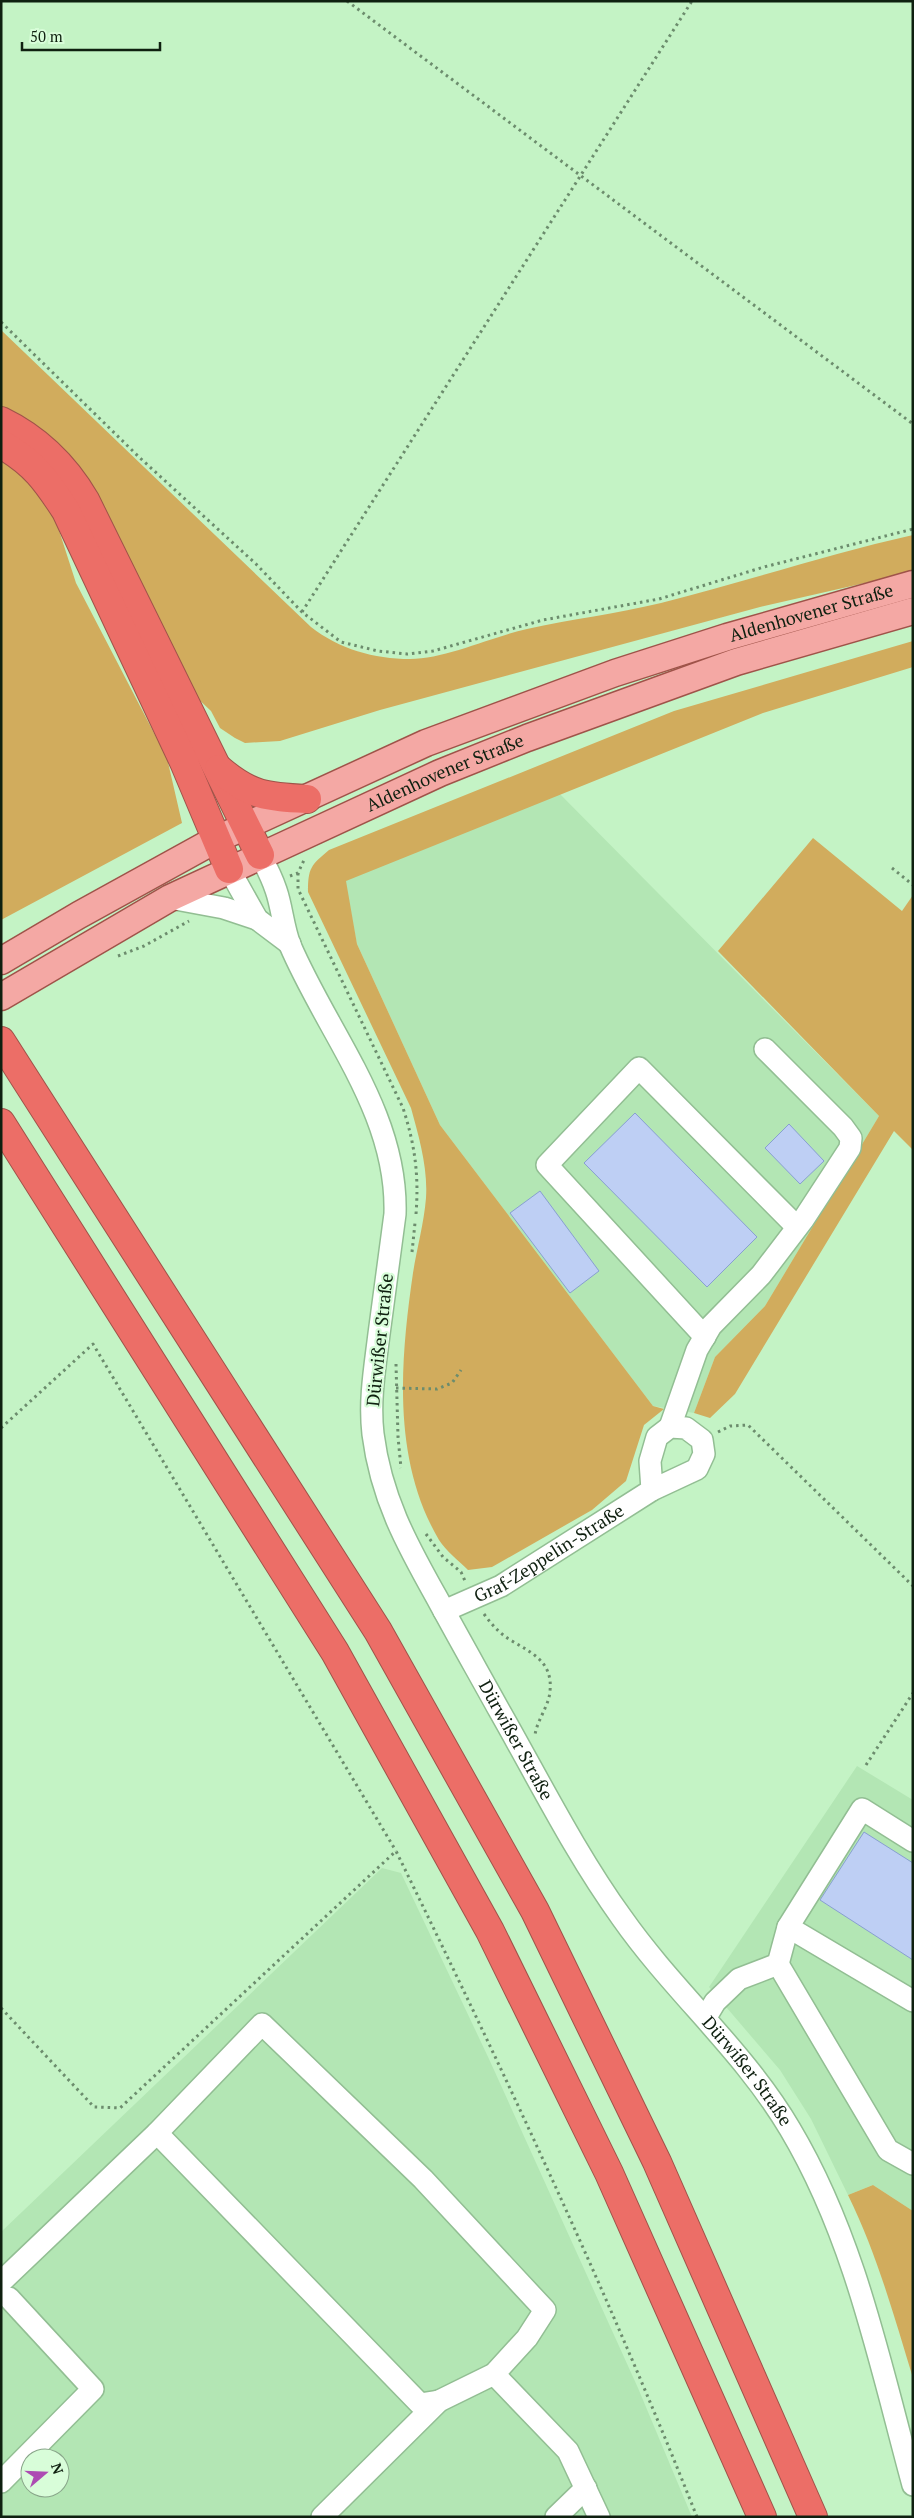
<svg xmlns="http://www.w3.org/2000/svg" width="914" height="2518" font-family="'PT Serif',serif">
<rect width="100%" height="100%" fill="#c4f3c5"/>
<g fill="#b3e6b4" fill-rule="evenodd">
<polygon points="552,786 879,1116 765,1306 715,1357 694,1413 653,1406 440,1125 357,944 345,881"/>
<polygon points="857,1766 913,1800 913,2211 873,2185 848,2195 811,2119 780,2070 709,1987"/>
<path d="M382,1868L401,1873L489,2059L638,2388L692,2517H1V2232ZM30,2458H60V2488H30Z"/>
</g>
<g fill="#d1ac5d">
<path d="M1,330L311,627C339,649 374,659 410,659C445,659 491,637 527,629C571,619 616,614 661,603C745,582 828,554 913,535V572L760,607L380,710L280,741L245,743L235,738L220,728L211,711L194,695L1,411Z"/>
<polygon points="1,456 45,487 76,583 167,758 182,823 1,920"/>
<path d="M913,641V667L763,713L346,881L357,944L440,1125L653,1406L664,1409L644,1425L626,1481L592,1510L492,1567L468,1570C459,1561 446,1551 439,1540C392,1460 400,1362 413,1273C417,1248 424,1223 426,1198C428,1168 419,1137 411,1108L308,892C308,868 311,865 329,850L674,711Z"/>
<polygon points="813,838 902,911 913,895 913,1150 894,1131 735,1394 710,1418 694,1413 715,1357 765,1306 879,1116 718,951"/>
<path d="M873,2185L913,2211V2378C894,2316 877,2254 848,2195Z"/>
</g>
<g fill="#becff4" stroke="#889fd1">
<polygon points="635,1113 757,1237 707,1287 584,1163"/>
<polygon points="789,1124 824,1161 800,1184 765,1148"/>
<polygon points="540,1191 599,1271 570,1293 510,1213"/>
<polygon points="864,1832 913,1863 913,1960 820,1900"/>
</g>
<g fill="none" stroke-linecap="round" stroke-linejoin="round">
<defs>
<g id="minor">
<path id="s1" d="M260,855C266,866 272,878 276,890C282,907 283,927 290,945C328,1034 398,1113 395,1214C390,1254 384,1294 379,1334C375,1367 369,1400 373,1434C381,1497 406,1543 437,1598C457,1635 478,1672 499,1710C539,1780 575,1853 622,1918C674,1992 744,2051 790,2129C855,2238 880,2364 913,2485"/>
<polyline points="229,869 257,919 290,944"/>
<polyline points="170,898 224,908 257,919"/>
<polyline points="705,1337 547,1165 639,1068 797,1227"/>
<polyline points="670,1427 697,1350 711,1326 761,1275 803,1220 850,1148 851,1138 843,1127 765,1049"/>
<path id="s2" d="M444,1611L501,1586L652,1490L697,1469L704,1454L702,1440L686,1428L670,1427L657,1437L650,1461L652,1490"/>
<polyline points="788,1927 913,2001"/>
<polyline points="778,1964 888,2150 913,2164"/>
<polyline points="706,2017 715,2002 739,1979 778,1964 788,1927 862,1809 913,1841"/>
<polyline points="157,2133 420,2404 439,2401"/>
<polyline points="1,2282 157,2133 262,2024 423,2179 545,2310 527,2338 494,2374 439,2401 322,2517"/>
<polyline points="494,2374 568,2451 599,2517"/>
<polyline points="1,2482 93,2389 9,2298"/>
<polyline points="556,2517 586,2488"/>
</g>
<g id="major">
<path id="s3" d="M1,961L79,915L215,840L426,743L615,673L727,637L913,584"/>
<path id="s4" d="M1,997L170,898L440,773L527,738L736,662L913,611"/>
</g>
<g id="highway">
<path d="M1,421C36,438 65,466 85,500L260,855"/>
<path d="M1,444C34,463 46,480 66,511L184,762L229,869"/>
<path d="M219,769C250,796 267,797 307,799"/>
<polyline points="1,1041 378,1631 535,1911 657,2162 813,2517"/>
<polyline points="1,1123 335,1652 490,1931 609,2173 762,2517"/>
</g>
</defs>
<use href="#minor" stroke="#92be93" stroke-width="24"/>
<use href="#major" stroke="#9f5349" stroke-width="29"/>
<use href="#highway" stroke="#9f5349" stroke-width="30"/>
<g stroke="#6c8c6d" stroke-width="3" stroke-dasharray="2.5 4" stroke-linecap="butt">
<polyline points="347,1 913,424"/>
<polyline points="1,322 139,457 256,564 302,612 341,642 378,651 407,654 433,651 543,620 659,599 764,567 913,529"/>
<polyline points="302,612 692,1"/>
<polyline points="892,868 913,885"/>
<path d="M298,873V889L403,1108C415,1145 419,1175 416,1214"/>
<polyline points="290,876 298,873 304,860"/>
<polyline points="118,956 144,946 189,921"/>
<polyline points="412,1252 415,1223"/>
<polyline points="396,1364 398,1437 401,1468"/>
<polyline points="396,1388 437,1389 452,1383 461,1370"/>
<polyline points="1,1428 93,1344 396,1851"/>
<polyline points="718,1432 730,1426 748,1425 913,1586"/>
<polyline points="426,1534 443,1557 461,1572 465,1581"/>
<path d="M484,1614C492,1625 500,1634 512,1641C532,1653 553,1662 550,1691C549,1706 537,1720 535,1735"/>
<polyline points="866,1765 913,1693"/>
<path d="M1,2008L94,2107L120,2108L396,1851C503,2070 607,2290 697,2517"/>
</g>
<use href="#minor" stroke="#fff" stroke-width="21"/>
<use href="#major" stroke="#f4a8a4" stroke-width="26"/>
<use href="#highway" stroke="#ec6e67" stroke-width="28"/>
</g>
<g text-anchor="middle" stroke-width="4.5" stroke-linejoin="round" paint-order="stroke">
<g font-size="18" fill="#0f2010" stroke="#d8fdd9">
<text dy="6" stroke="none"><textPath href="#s3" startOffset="885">Aldenhovener Straße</textPath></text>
<text dy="6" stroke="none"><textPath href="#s4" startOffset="498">Aldenhovener Straße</textPath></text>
<text transform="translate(380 1340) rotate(-84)" y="6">Dürwißer Straße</text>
<text dy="6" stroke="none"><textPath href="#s2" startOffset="120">Graf-Zeppelin-Straße</textPath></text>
<text dy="6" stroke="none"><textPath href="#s1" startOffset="949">Dürwißer Straße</textPath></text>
<text dy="6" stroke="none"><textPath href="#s1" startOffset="1354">Dürwißer Straße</textPath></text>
</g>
</g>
<rect width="914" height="2518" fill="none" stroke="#0f2010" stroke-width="5"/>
<g transform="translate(45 2473) rotate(71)"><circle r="24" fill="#d8fdd9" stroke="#88a589"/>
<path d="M0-4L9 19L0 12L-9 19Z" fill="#ad4cb3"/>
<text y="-8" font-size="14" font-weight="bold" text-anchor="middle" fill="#0f2010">N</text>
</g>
<path d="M22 42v8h138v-8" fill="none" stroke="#0f2010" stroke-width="2.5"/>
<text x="30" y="42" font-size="15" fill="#0f2010" stroke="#d8fdd9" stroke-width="4" paint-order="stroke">50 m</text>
</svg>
